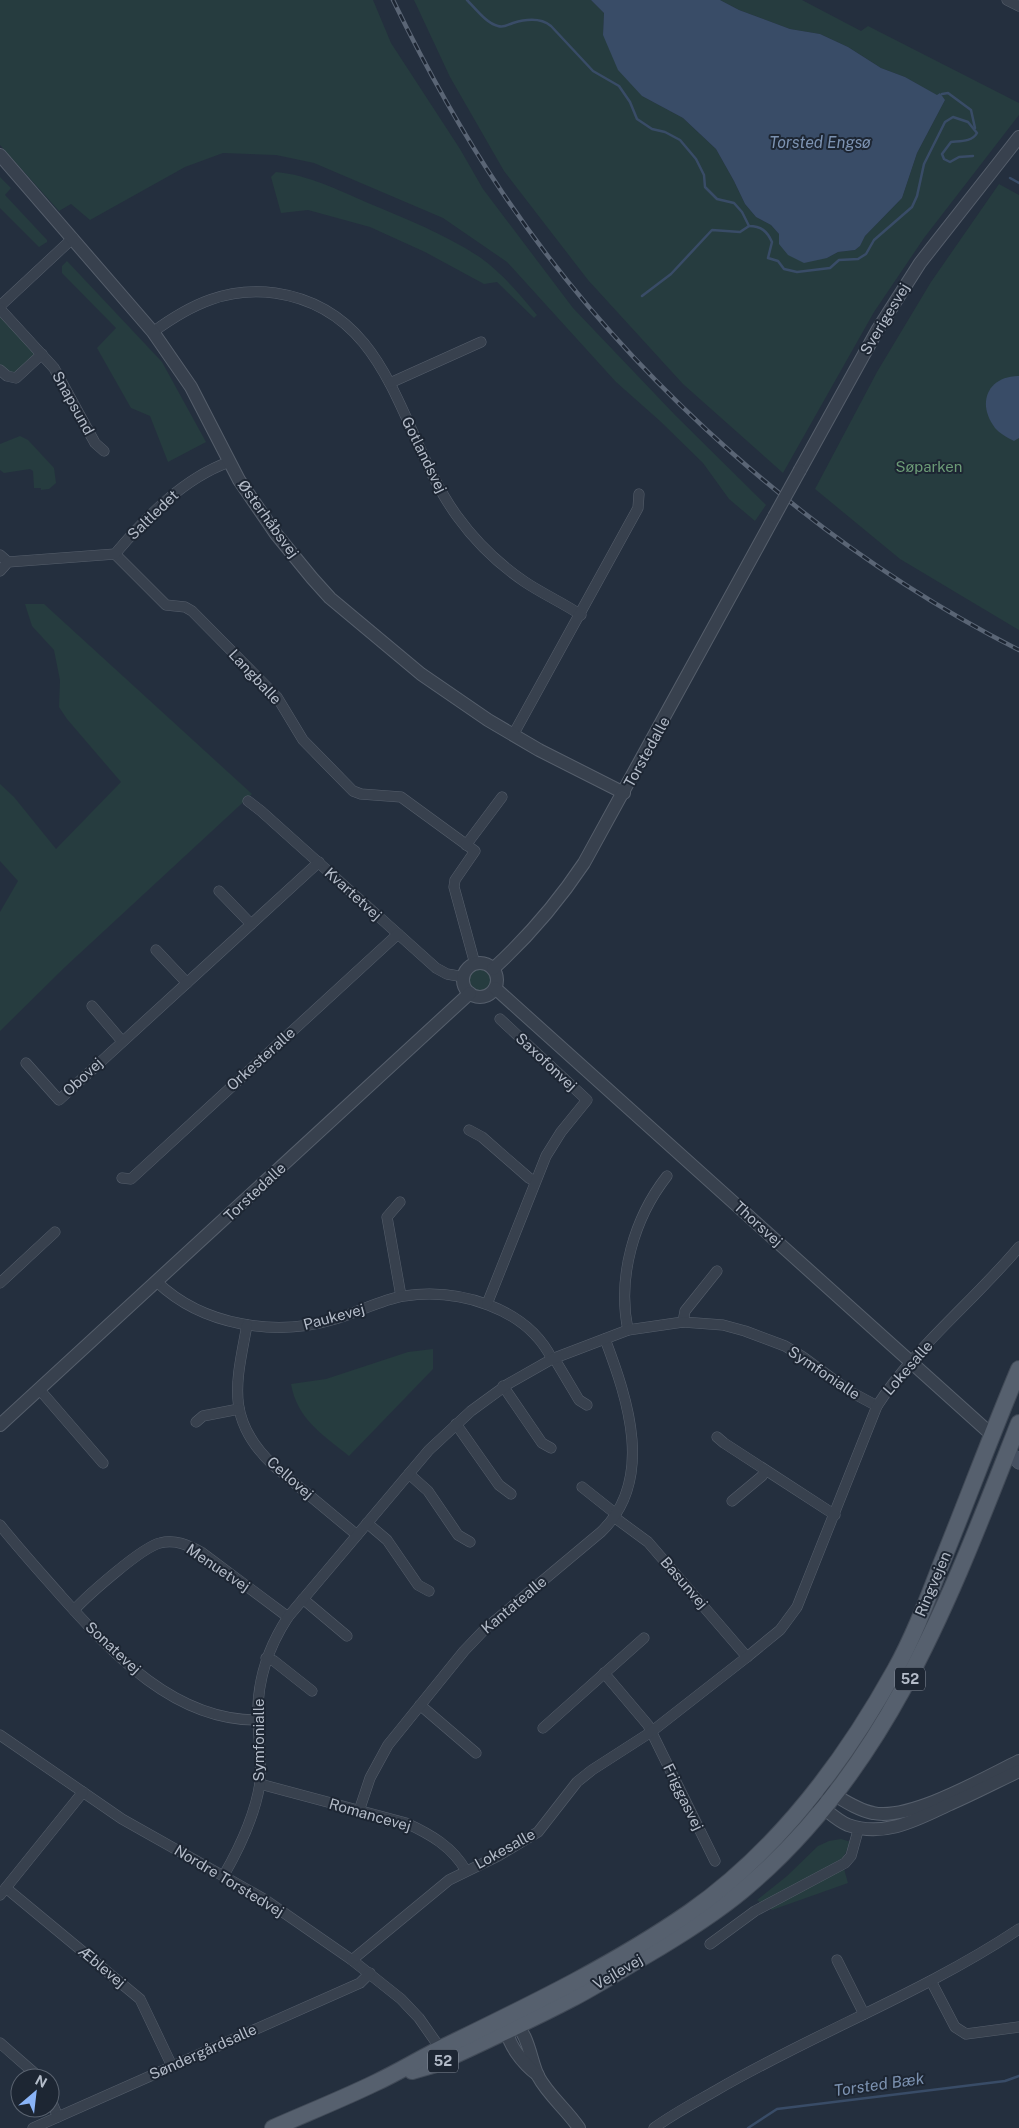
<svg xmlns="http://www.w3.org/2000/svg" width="1019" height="2128" font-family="'Public Sans',sans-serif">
<rect width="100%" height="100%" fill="#242f3e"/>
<g fill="#263c3f">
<polygon points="0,0 373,0 391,43 460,149 483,189 573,308 675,415 766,505 755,521 729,499 703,463 660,421 616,382 507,262 443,218 314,163 276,155 223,153 185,167 90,220 71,204 59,211 0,145"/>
<polygon points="414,0 591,0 604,13 603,35 642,96 683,118 716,149 734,181 745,204 756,217 771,225 779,234 779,244 827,258 838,252 855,250 860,246 865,236 902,198 917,153 945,100 905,77 881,68 848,47 820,34 790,29 739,10 720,0 802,0 861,31 868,26 1019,103 1019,115 924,238 874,312 783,473 683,384 588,280 504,171 450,77"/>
<path d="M276,172C309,175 338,190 368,203C406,219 447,235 481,258C503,274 520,295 537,315L534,318L497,282L484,284L425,252L370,227L308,210L281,213L271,177Z"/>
<polygon points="0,177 11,188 5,195 47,240 47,242 39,247 0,208"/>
<polygon points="999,184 1019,195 1019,630 900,559 815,489 877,372 931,282"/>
<polygon points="67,261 162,362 206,442 168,462 150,416 131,408 97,348 116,328 62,273 62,266"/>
<polygon points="0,314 33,350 34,355 14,374 9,375 0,365"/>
<polygon points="20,436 28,440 54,468 56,483 49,489 41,490 41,488 34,488 33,471 30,469 4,473 0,470 0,444"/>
<polygon points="25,604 44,604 252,794 65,967 0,1031 0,912 18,881 0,861 0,784 14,797 56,849 121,782 67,719 59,707 60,680 54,650 32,626"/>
<circle cx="480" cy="979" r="12"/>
<path d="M433,1349V1369L349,1456C323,1435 297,1419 291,1384L326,1379L408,1352Z"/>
<polygon points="841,1839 851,1842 843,1858 761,1903 757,1900 787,1876 818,1846 829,1841"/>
<polygon points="844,1869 848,1883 772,1910 768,1906"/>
</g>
<g fill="#394c67">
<polygon points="591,0 720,0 739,10 790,29 820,34 848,47 881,68 905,77 937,95 940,93 945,100 917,153 902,198 865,236 860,246 855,250 838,252 827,258 804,263 788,255 779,244 779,234 771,225 756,217 745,204 734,181 716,149 683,118 642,96 618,70 603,35 604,13"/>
<path d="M1019,376V438L1014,441C1008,438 999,433 995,428C976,403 988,376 1019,376Z"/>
</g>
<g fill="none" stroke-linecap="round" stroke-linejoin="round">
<g stroke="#394c67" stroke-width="2.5">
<path d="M467,0C475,8 487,24 498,26C504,28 507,25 513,23C526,19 540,17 551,26L593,71L619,86L630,102L637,119L652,129L665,132L680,140L696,159L704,175L705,187L717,199L734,203L742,212L749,226C761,226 767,231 772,242L768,258L778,261L784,269L797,272L830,268L839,260L858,259L866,254L874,240L912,207L917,196L924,164L945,122L953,117L968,122L977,133C972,142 960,141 951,142L942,154L944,159L950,162L959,157L973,156"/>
<polyline points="942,94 948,93 971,110 975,128"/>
<polyline points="1010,178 1019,183"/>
<polyline points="642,296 671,274 712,230 740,232 749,226"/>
<polyline points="748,2128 777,2109 1005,2081 1019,2076"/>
</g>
<defs>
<g id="minor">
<polyline points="1007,0 1019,6"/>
<polyline points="0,306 73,238"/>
<polyline points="0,309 54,368 95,443 104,451"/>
<path d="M153,332C191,304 227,287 275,293C393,310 399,436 457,516C475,541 500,565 525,582C543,594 563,603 581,615"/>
<polyline points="0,370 7,376 16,378 42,354"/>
<polyline points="390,383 481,342"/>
<polyline points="115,554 166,605 185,607 192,611 277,697 303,740 353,791 361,794 401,797 475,851 455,880 454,887 475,964"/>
<polyline points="0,555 8,562"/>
<path d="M0,571L8,562L115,554C146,517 184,478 229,462"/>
<polyline points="513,735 638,508 639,494"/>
<polyline points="248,801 261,811 436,968 447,974 464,977"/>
<polyline points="466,845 502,797"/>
<polyline points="219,891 251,924"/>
<polyline points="156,950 187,983"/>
<polyline points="92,1006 122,1041"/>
<polyline points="26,1063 59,1100 319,862"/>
<polyline points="469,1130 482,1137 529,1178 535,1181"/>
<polyline points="122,1178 131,1179 398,934"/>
<polyline points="400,1202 387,1217 401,1296"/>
<path d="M157,1282C203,1326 276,1337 335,1319C356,1313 383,1299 404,1296C458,1288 526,1307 552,1359"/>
<polyline points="0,1283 55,1232"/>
<polyline points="487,1304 546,1156 561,1132 587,1100 500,1019"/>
<polyline points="683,1322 685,1311 717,1271"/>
<path d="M247,1325C236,1384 225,1420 274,1466L357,1535"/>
<path d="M628,1330C617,1277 634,1218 667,1176"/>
<polyline points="554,1358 579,1400 587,1405"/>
<polyline points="503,1386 542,1443 551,1448"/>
<polyline points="39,1389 103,1463"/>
<polyline points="196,1422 203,1416 239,1409"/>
<polyline points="456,1424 499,1485 511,1494"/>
<polyline points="717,1437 724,1443 835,1515"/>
<polyline points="409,1474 428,1491 458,1535 470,1542"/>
<polyline points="582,1487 616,1514"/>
<polyline points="732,1501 762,1476 765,1470"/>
<polyline points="614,1517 648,1542 747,1657"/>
<polyline points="367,1523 387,1540 418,1585 429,1591"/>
<path d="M0,1525C20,1550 41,1573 62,1597C113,1654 175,1721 258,1720"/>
<polyline points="303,1599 347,1636"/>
<path d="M74,1610C88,1595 142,1547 160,1543C175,1539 188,1545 201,1552L288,1617"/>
<polyline points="266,1658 274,1661 312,1691"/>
<polyline points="604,1673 648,1725 715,1861"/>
<polyline points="420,1705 476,1753"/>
<polyline points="543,1728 644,1638"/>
<polyline points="0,1735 122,1819 264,1899 352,1960 401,1999 419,2018 440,2048"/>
<path d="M260,1784L406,1823C430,1834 453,1847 466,1871"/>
<path d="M359,1811L370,1778L388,1745L464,1651L485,1629L601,1532C655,1480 628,1400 605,1339"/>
<path d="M224,1875C240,1847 255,1816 260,1783C262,1763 259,1742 258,1722C256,1683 267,1649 288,1617L429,1450L471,1411L508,1384L552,1359L628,1330L683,1322L723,1325L745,1331L785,1346L803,1357L849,1391L877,1406"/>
<polyline points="6,1888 140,1999 172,2066"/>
<polyline points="0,1895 83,1792"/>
<polyline points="710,1944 755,1911 845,1863 851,1856 859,1827"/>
<path d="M352,1960L449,1880L498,1856L538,1832L577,1782L592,1770L651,1732L747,1657L780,1630L797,1607L877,1406C915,1347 974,1301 1019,1247"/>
<polyline points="837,1960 864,2014"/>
<polyline points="931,1981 955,2027 966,2034 1019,2027"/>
<polyline points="0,2043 40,2078"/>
<polyline points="50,2098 58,2117"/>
<polyline points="33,2128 360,1983 370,1973"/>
<path d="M654,2128C673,2114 694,2103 715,2091C814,2033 923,1993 1019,1929"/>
</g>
<g id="tertiary">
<polyline points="0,155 153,332 191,387 239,480 276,534 312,578 330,598 421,674 488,720 539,750 624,793"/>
<polyline points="800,470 878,329 920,263 1019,137"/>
<circle cx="480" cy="980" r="17"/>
<path d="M493,969C528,937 558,902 584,863L774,517"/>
<polyline points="495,988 992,1435"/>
<polyline points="0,1425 470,993"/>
<path d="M828,1791C842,1799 857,1810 873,1813C910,1821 984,1778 1019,1761"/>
<path d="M817,1803C827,1810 836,1820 848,1825C885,1838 918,1819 950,1804C973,1794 996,1782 1019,1771"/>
<path d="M512,2021C529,2033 530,2059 538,2076C548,2095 567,2110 579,2128"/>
<path d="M506,2024C506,2043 523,2064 538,2075"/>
</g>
<polyline id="secondary" points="1008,1451 1019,1462"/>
<g id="primary">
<path d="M412,2071L436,2064C481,2043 527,2022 571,1999C596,1986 621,1970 645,1956C679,1936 713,1915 743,1890C888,1770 952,1593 1019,1423"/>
<path d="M273,2128C307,2113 342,2099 375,2083C401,2071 424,2056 450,2044C532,2004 615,1964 690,1912C777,1851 844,1762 895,1670C914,1636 928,1598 942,1562C968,1498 992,1433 1019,1369"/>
</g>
</defs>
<use href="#minor" stroke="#565f6c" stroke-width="11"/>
<use href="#tertiary" stroke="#565f6c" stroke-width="14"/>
<use href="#secondary" stroke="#565f6c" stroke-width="15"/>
<use href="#primary" stroke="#414a57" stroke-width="18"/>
<use href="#minor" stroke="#38414e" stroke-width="10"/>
<use href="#tertiary" stroke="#38414e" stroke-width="12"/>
<use href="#secondary" stroke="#465061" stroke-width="14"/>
<use href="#primary" stroke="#56606e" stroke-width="16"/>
<defs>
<path id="rail" d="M393,0C425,66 461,131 502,192C628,380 818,548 1019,650"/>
</defs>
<use href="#rail" stroke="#5a6575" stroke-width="4.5"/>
<use href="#rail" stroke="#1d2633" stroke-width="2.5" stroke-dasharray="8" stroke-linecap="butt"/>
<defs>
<polyline id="tertiary-bridge" points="774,517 800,470"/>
</defs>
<use href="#tertiary-bridge" stroke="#565f6c" stroke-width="14" stroke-linecap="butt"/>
<use href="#tertiary-bridge" stroke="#38414e" stroke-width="12"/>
</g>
<g text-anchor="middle" stroke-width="4" stroke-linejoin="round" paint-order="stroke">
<g fill="#1d2633" stroke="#878f9c" stroke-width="1">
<rect x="895" y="1667.5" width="30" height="23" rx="4"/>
<rect x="428" y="2049.5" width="30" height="23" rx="4"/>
</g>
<g font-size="14" font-weight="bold" fill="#b4bcc9">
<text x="910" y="1684">52</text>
<text x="443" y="2066">52</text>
</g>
<g font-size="15" fill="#b4bcc9" stroke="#1d2633">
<text transform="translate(885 319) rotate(-59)" y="5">Sverigesvej</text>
<text transform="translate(73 403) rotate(61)" y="5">Snapsund</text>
<text transform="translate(424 455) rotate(64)" y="5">Gotlandsvej</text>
<text transform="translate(153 515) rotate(-44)" y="5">Saltledet</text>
<text transform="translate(268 519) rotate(54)" y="5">Østerhåbsvej</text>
<text transform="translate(255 677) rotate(47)" y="5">Langballe</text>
<text transform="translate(647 752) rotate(-61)" y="5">Torstedalle</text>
<text transform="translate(353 894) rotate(42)" y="5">Kvartetvej</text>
<text transform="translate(261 1059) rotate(-42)" y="5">Orkesteralle</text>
<text transform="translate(546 1062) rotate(43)" y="5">Saxofonvej</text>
<text transform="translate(83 1077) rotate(-43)" y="5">Obovej</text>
<text transform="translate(255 1192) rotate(-43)" y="5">Torstedalle</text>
<text transform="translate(758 1224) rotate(42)" y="5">Thorsvej</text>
<text transform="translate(334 1317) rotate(-15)" y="5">Paukevej</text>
<text transform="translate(908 1368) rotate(-49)" y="5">Lokesalle</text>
<text transform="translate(824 1373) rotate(34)" y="5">Symfonialle</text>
<text transform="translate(290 1478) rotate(41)" y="5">Cellovej</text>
<text transform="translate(218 1568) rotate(34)" y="5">Menuetvej</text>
<text transform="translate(684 1583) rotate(49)" y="5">Basunvej</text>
<text transform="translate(933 1584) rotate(-67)" y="5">Ringvejen</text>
<text transform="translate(514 1605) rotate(-40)" y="5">Kantatealle</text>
<text transform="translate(113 1648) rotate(43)" y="5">Sonatevej</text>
<text transform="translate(259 1740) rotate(-90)" y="5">Symfonialle</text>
<text transform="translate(683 1797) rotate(64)" y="5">Friggasvej</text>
<text transform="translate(370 1815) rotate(16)" y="5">Romancevej</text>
<text transform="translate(505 1849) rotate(-29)" y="5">Lokesalle</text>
<text transform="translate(229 1881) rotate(31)" y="5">Nordre Torstedvej</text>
<text transform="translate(102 1967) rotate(40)" y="5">Æblevej</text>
<text transform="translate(618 1972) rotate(-30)" y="5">Vejlevej</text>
<text transform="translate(203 2052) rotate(-24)" y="5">Søndergårdsalle</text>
</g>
<g font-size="15" fill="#6b9a76" stroke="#1d2633">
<text x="929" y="472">Søparken</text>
</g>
<g font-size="16" font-style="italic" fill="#7c92b1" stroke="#1d2633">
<text x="820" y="148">Torsted Engsø</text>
<text transform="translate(879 2084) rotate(-8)" y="6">Torsted Bæk</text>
</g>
</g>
<g transform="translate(35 2093) rotate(28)"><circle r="24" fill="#1d2633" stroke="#59626f"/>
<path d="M0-4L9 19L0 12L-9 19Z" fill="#8ab4f8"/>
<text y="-8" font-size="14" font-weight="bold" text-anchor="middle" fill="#b4bcc9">N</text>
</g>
</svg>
